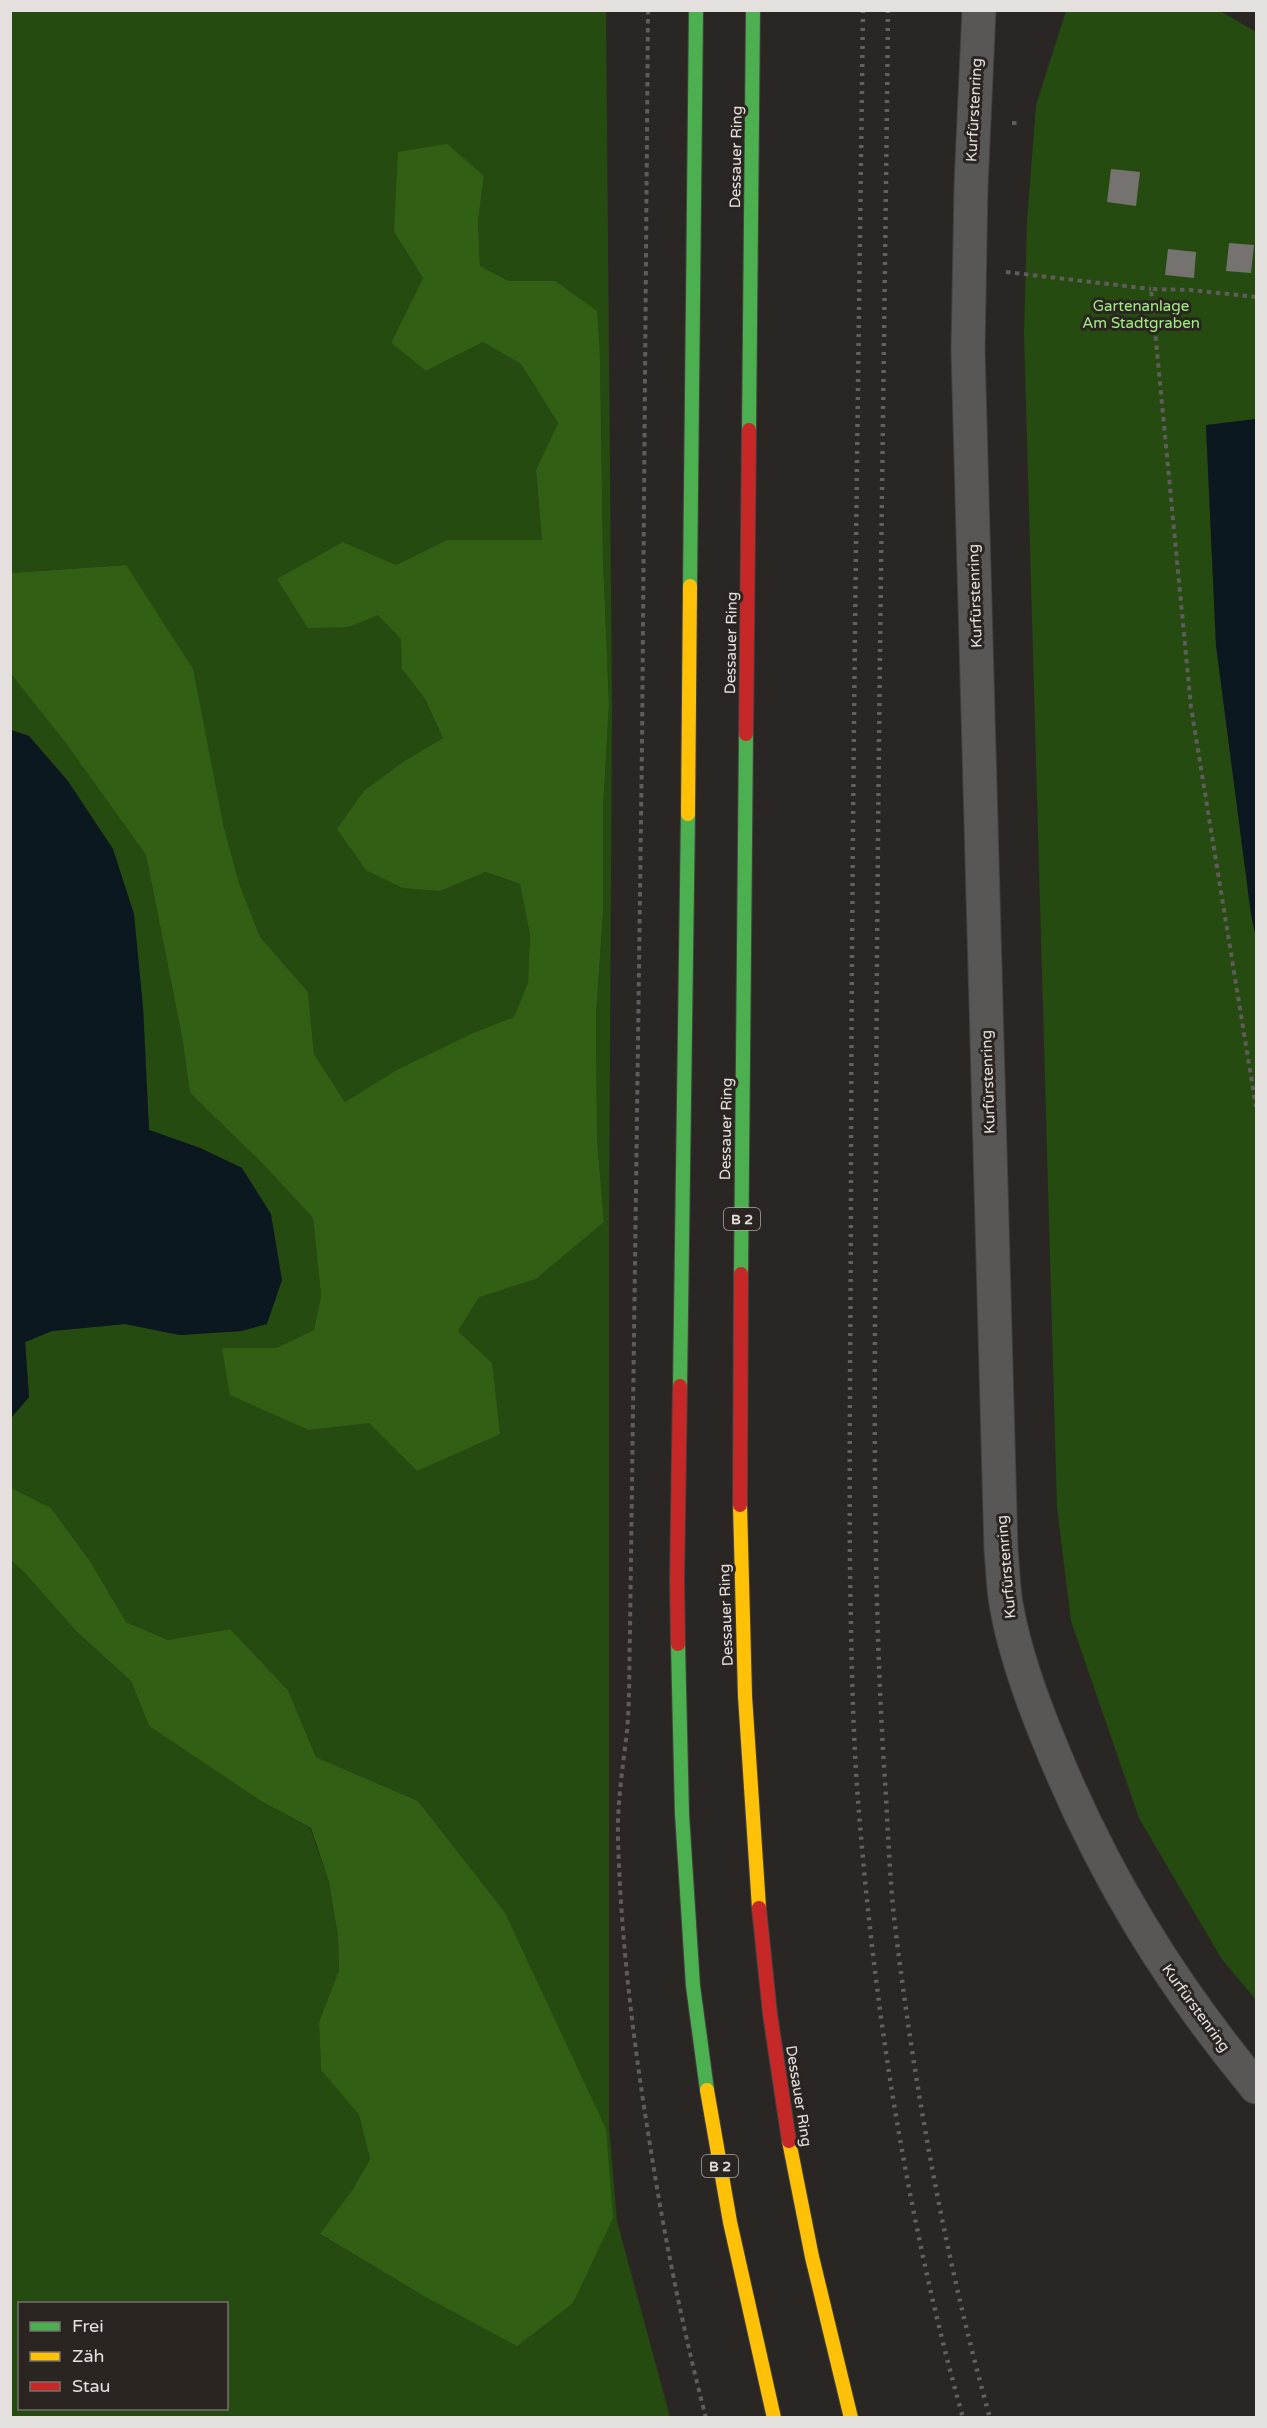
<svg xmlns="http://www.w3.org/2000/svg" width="1267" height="2428" font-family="'Varela Round',sans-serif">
<rect width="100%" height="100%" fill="#292624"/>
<g fill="#264b10" fill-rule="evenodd">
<polygon points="1068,10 1220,11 1256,32 1256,419 1206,426 1216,645 1251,914 1256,938 1256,2000 1221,1958 1139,1818 1071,1621 1057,1507 1024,334 1027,221 1036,105 1065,14"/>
<path d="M11,11H606L612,705L609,1222V2126L617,2221L670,2417H10L11,1560L25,1573L76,1631L131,1681L149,1726L261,1801L310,1828L329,1882L338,1937L339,1970L319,2022L321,2070L359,2115L370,2159L353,2189L321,2235L422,2295L504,1911L418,1801L316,1757L288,1690L230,1629L168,1640L126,1622L90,1561L51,1508L10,1488L11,1418L29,1397L25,1342L52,1331L125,1324L180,1335L241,1331L267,1324L242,1168L200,1148L149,1130L143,1007L29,736L11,730V674L66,742L146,855L182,1037L190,1093L263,1164L313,1218L321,1296L314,1330L276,1348H222L309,1430L369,1422L417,1471L492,1363L458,1331L479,1296L536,1279L604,1222L597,1139L596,1016L603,913V809L609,704L603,559L600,359L555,281H509L480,266L478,221L484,176L394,232L423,278L391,343L426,371L483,342L521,364L558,423L536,470L542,540H447L396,565L343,542L349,627L378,614L402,639V669L425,699L443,738L406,760L440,891L484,872L520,884L530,935L528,982L514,1017C455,1041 399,1069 345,1102L314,1054L308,992L260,937L239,883L223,824L125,565L12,573L11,576ZM20,2304H226V2408H20Z"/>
</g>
<g fill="#316015">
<polygon points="447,144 484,176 478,221 480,266 509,281 555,281 597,311 600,359 603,559 609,704 603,809 603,913 596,1016 597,1139 604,1222 536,1279 479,1297 458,1331 492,1363 500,1434 417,1471 369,1423 309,1430 230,1395 222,1348 276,1348 314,1330 321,1296 313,1218 263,1164 190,1093 182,1037 146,855 66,743 11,674 10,576 11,573 126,565 193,669 223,824 239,883 260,937 308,992 314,1054 345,1102 397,1070 469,1035 514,1017 528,982 530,935 520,884 485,872 440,891 403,888 366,870 337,829 364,791 406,760 443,738 425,699 402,669 401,639 378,615 349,627 308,628 277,579 343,542 396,565 447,540 542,540 536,470 558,423 521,364 483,342 426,371 391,343 423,278 394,232 398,152"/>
<polygon points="11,1488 51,1508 90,1561 126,1622 168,1640 230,1629 288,1690 316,1757 418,1801 504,1911 606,2129 613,2218 573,2303 517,2346 422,2295 320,2234 353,2189 370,2159 359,2115 321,2070 319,2022 339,1970 338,1937 329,1882 311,1828 261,1801 149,1726 131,1681 76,1631 25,1573 11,1560"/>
</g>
<g fill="#0b181f">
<polygon points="1256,419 1256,938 1251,914 1216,645 1206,425"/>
<polygon points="11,730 29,736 68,781 113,849 134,914 143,1007 149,1130 200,1148 242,1168 271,1214 282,1280 267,1324 241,1331 180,1335 125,1324 52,1331 25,1342 29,1397 11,1418"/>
</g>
<g fill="#757270">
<polygon points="1111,169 1140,172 1136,206 1107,202"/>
<polygon points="1229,243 1254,245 1251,273 1226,271"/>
<polygon points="1168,249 1196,252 1194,278 1165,275"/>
</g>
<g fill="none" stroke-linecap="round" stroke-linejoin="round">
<defs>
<path id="street" d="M979,10L971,186L968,350L1001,1550C1003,1570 1003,1590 1007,1609C1016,1658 1034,1706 1053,1751C1104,1876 1170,1983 1256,2087"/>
<g id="fast">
<polyline points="749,430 753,10"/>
<polyline points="690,586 696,10"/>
<polyline points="741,1274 746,734"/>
<polyline points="680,1386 688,814"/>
<polyline points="678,1644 682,1814 693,1986 707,2090"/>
</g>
<g id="slow">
<polyline points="688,814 690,586"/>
<polyline points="740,1505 745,1696 759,1908"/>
<polyline points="707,2090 730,2222 774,2418"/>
<polyline points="789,2141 812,2257 851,2418"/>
</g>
<g id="jam">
<polyline points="746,734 749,430"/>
<polyline points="740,1505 741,1274"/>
<polyline points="678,1644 677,1580 680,1386"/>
<polyline points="759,1908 770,2014 789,2141"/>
</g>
</defs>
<use href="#street" stroke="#434140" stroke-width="35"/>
<use href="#fast" stroke="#434140" stroke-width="16"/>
<use href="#slow" stroke="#434140" stroke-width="16"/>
<use href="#jam" stroke="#434140" stroke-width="16"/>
<g stroke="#5f5c5b" stroke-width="4" stroke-dasharray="4.5 4.5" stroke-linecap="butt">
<path d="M648,10L642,747L630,1631C629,1664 630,1698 627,1731C623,1767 617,1802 618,1839C621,1944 634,2047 651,2151C665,2240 683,2330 706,2418"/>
<polyline points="1012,123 1021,123"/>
<polyline points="1006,272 1151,289"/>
<polyline points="1256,297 1191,290 1151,289 1191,707 1256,1107"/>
</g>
<use href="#street" stroke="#595756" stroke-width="33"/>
<use href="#fast" stroke="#4caf50" stroke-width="14"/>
<use href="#slow" stroke="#ffc107" stroke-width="14"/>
<use href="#jam" stroke="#c62828" stroke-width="14"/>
<g stroke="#636160" stroke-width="4.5" stroke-dasharray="3 6" stroke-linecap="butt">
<path d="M863,10C858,395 852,780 851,1164C851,1298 849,1432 850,1565C851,1634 852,1703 856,1772C871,1989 904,2208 963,2418"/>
<path d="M888,10C884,391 877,772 876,1152C875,1367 871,1582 886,1796C888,1836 890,1877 894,1917C914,2085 944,2254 990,2418"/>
</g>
</g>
<g text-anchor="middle" stroke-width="6" stroke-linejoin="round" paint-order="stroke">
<g fill="#2b2522" stroke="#aca8a6" stroke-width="1.5">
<rect x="724" y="1208" width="36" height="22" rx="4.5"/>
<rect x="702" y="2155" width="36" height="22" rx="4.5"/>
</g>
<g font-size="14" font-weight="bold" fill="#e4e0de">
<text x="742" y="1224">B 2</text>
<text x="720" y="2171">B 2</text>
</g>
<g font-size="15" fill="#e4e0de" stroke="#2b2522">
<text transform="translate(974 110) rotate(-87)" y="5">Kurfürstenring</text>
<text transform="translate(736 157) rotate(-89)" y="5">Dessauer Ring</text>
<text transform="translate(975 596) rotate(-92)" y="5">Kurfürstenring</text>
<text transform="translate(731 643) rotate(-89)" y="5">Dessauer Ring</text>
<text transform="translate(988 1082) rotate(-92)" y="5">Kurfürstenring</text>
<text transform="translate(726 1129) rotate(-89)" y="5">Dessauer Ring</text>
<text transform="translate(1006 1567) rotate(-95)" y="5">Kurfürstenring</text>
<text transform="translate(726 1615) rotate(-92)" y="5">Dessauer Ring</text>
<text transform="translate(1196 2008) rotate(54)" y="5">Kurfürstenring</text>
<text transform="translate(799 2096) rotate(81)" y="5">Dessauer Ring</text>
</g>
<g font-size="15" fill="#a0ec80" stroke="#2b2522">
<text x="1141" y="311">Gartenanlage<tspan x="1141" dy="17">Am Stadtgraben</tspan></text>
</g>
</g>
<rect width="1267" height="2428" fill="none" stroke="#e4e0de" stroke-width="24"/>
<rect x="18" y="2302" width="210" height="108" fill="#2b2522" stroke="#75706d" stroke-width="1.5"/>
<rect x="30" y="2322" width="30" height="9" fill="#4caf50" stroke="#75706d" stroke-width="1.5"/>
<text x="72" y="2332" font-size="18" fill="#e4e0de">Frei</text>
<rect x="30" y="2352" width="30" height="9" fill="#ffc107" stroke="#75706d" stroke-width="1.5"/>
<text x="72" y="2362" font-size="18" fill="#e4e0de">Zäh</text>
<rect x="30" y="2382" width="30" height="9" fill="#c62828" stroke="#75706d" stroke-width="1.5"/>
<text x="72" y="2392" font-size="18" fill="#e4e0de">Stau</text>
</svg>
